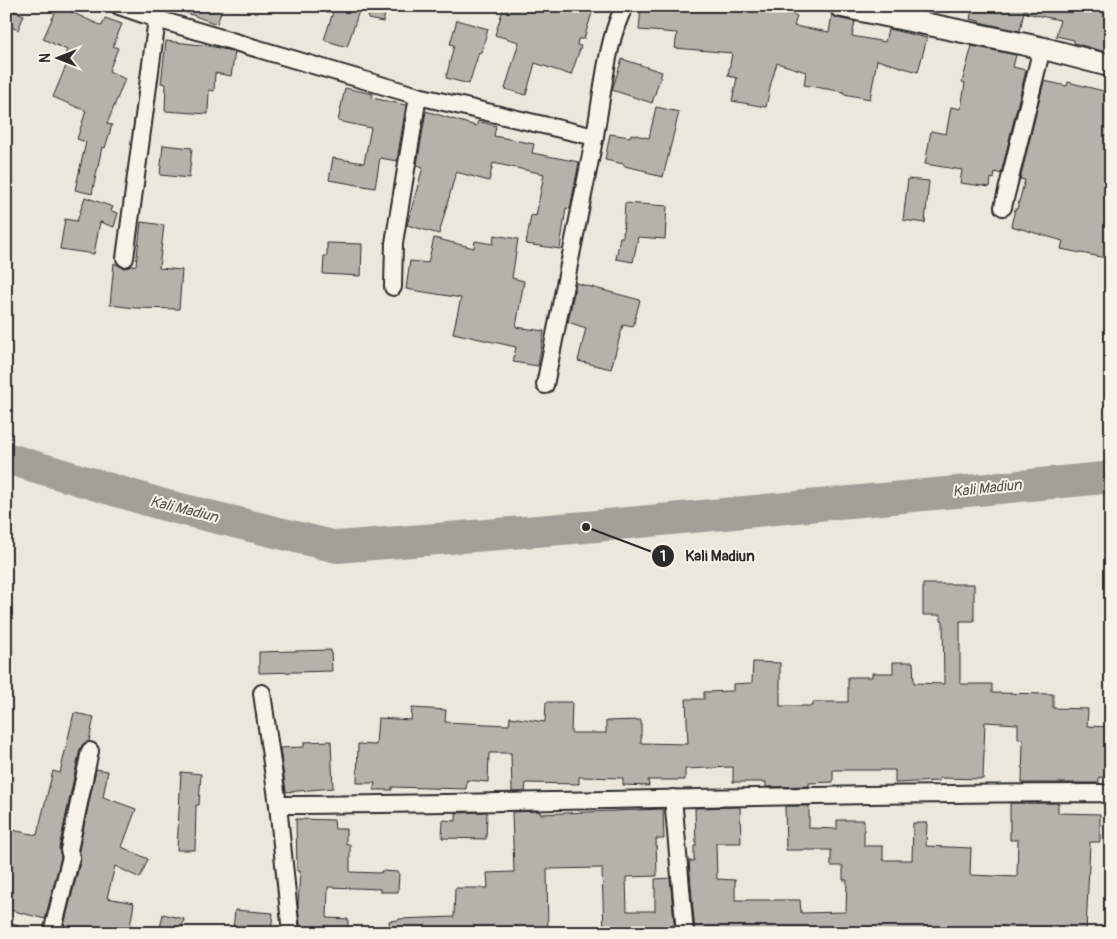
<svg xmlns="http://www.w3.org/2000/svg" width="1117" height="939" font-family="Pangolin,sans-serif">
<rect width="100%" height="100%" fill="#ebe7dd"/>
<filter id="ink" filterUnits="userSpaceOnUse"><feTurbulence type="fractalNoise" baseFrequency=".02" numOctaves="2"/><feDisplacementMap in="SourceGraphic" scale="10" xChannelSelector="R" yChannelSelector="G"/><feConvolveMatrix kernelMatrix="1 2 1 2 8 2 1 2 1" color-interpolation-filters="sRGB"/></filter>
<g filter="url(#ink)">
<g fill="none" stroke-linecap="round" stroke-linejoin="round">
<polyline stroke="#a29f98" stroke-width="32" points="6,458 164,505 337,547 586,527 1104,478 1111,476"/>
</g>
<g fill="#b5b2ab" stroke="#2b2b2b">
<polygon points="58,6 102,26 105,18 122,24 113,46 118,48 109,71 125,79 107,124 112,125 105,148 102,147 92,194 75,190 86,142 77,139 86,111 53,97 68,61 63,59 67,50 43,39"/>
<polygon points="173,6 223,6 217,24 173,8"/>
<polygon points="335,6 346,6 359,11 347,47 324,40"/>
<polygon points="371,6 387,6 383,22 368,19"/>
<polygon points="504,6 594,6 584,39 578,39 577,45 581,46 571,75 535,63 526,95 505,89 519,42 495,35"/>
<polygon points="641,6 767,6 797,16 794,26 829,32 832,15 837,18 855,22 852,36 885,42 888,29 927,38 918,72 877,60 870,99 844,94 844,92 804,85 806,72 777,63 771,83 766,107 732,101 737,78 728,76 732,53 675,48 677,33 639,30"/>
<polygon points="973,6 1025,6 1020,31 979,22 979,21 970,19"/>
<polygon points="1026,6 1111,6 1111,45 1109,53 1074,43 1074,40 1056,36 1060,20 1026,13"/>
<polygon points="6,8 24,15 18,30 6,25"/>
<polygon points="457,20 488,29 481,53 479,52 469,84 446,78 454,45 450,44"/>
<polygon points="166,41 210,46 235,52 231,76 215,73 214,91 209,90 208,114 165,111 166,84 161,83"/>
<polygon points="972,46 1016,55 1013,67 1026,70 1001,174 995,172 994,179 991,178 990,187 960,183 962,170 925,164 931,131 946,134 951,107 961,109 965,83 962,82"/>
<polygon points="622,59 662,72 652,103 612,90"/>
<polygon points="1044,81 1067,86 1068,82 1111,93 1111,259 1061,249 1063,241 1011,226 1015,209 1017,209 1025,180 1020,179"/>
<polygon points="345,88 373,94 372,98 406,105 397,161 380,158 375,188 329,180 333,158 364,163 371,128 338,121"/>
<polygon points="656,107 679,112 663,177 646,173 647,171 624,166 624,164 605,160 610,134 630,137 631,134 649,138"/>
<polygon points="426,111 476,126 478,121 496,126 494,136 534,144 532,153 579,162 570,209 566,208 560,249 526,244 531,215 536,216 544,174 493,163 489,181 456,172 439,234 407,225 423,167 417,165"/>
<polygon points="163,145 192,148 189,178 160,175"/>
<polygon points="908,179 929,181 925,223 903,220"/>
<polygon points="85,197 113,207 111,211 118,213 114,227 100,222 94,254 60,249 65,219 77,221"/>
<polygon points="625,203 667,206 665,239 638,237 633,262 616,259 620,237 623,237"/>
<polygon points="141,222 164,225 159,268 182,270 179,309 135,308 110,305 114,263 124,268 136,265"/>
<polygon points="494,235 518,239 512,278 524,281 516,327 544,331 538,366 513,362 516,347 453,333 461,298 406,289 410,261 428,263 434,238 474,248 475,241 493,244"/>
<polygon points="327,243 362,244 361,276 323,274 324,256 327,256"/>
<polygon points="576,283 640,300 633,327 623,325 611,369 578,361 586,328 568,322"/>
<polygon points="923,584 974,584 974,621 960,621 960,684 992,684 992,693 1053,694 1053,708 1088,709 1087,726 1111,727 1111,778 1099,777 1099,783 1022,783 1023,739 1018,739 1018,724 985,722 983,779 939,778 939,781 895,783 895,770 833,770 833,782 809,783 809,786 766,787 766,782 733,782 733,767 685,769 685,780 648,780 649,786 623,785 623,778 579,777 579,784 526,783 525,792 512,792 511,753 489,753 488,782 467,780 466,789 392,787 392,790 374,790 375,783 357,783 358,744 376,745 378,718 411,720 412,708 446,710 445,722 509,725 510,717 545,722 546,702 572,702 571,733 606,733 606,721 641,720 641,743 688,744 686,699 704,699 704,692 733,691 733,684 752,683 753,662 780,663 780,706 813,706 813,702 848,702 848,677 872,677 872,673 893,673 893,662 913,662 914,683 944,684 943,621 941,621 941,615 923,615"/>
<polygon points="331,650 332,671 259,673 259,652"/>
<polygon points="74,713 94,717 89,741 83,744 80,749 59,848 61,857 45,919 6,909 6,854 12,830 37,835 53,771 60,773"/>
<polygon points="331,741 333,788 286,792 280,748 304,747 304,742"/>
<polygon points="96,769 108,771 103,797 136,809 122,847 148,859 140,878 115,866 107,898 134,903 129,933 92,933 64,925 81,859 79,850"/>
<polygon points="181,772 201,774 199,805 196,805 195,850 177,850"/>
<polygon points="1010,803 1058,803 1058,813 1100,814 1100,842 1090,842 1086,933 1014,933 994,932 994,930 965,930 965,933 695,933 689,861 694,861 694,846 696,846 695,808 740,807 741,843 716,843 717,879 735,880 735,900 800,900 801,913 846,912 847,880 843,880 843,866 831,866 831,850 786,850 785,806 809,806 809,828 837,829 837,820 864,820 864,846 883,846 883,860 912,860 913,823 927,823 926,846 971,848 970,875 1017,877 1018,840 1010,840"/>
<polygon points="663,809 664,839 656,839 657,876 626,877 627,911 655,911 655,879 670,878 675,933 604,933 602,868 547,869 548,933 390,933 389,921 399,920 399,919 454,917 455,888 488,888 487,873 514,872 512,812 540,811 540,814"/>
<polygon points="487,812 486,839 442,838 443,820 456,821 456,813"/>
<polygon points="296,819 334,820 335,829 346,829 346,844 350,844 350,872 381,873 381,871 399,872 398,892 380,892 380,889 328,887 327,918 348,919 348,933 301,933 298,905 300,871 297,871"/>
<polygon points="235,910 273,913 271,933 233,930"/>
<polygon points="163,914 184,919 181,933 159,933"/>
</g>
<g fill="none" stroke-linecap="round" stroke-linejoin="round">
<defs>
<g id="minor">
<polyline points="119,6 157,19 418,96 595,137"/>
<polyline points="1003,207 1042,48"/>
<polyline points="125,258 157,19"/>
<polyline points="393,287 394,243 418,96"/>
<path d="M545,385C561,302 579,219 595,135C602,100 607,36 625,6"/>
<polyline points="262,693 278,805"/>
<polyline points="673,798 685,933"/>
<polyline points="6,931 12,933"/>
<polyline points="52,933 71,857 69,850 90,751"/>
<path d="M291,933L278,805C553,803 828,793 1102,793L1111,797"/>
<polyline points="1111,933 1111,931"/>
</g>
<polyline id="tertiary" points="840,6 1042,48 1111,66"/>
</defs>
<use href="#minor" stroke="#2b2b2b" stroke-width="20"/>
<use href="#tertiary" stroke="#2b2b2b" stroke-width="25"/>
<use href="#minor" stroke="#f7f3e8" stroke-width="16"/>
<use href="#tertiary" stroke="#f7f3e8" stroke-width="21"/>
</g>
</g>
<g text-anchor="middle" stroke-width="4" stroke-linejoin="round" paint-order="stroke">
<g font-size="15" font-style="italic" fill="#555451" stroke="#f7f3e8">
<text transform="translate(987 488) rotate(-6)" y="5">Kali Madiun</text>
<text transform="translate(184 509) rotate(14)" y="5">Kali Madiun</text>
</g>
</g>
<path fill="none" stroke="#2b2b2b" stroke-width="2" d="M586 527L663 556"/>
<g fill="#2b2b2b" stroke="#f7f3e8" stroke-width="2">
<circle cx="586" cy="527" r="5"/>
<circle cx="663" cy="556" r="12"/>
</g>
<g font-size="15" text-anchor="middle" font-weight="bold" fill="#fff">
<text x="663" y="561">1</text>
</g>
<g font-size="15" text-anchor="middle" font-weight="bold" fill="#2b2b2b" stroke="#f7f3e8" stroke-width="4" stroke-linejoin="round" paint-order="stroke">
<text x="720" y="561">Kali Madiun</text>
</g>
<rect width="1117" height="939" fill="none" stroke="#f7f3e8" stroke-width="25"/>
<rect x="12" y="12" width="1092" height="914" fill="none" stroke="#2b2b2b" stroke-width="2" filter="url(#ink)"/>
<g transform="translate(58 58) rotate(270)" stroke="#f7f3e8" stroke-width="4" paint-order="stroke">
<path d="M0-4L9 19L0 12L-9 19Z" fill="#2b2b2b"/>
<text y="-8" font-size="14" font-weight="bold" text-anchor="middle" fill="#2b2b2b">N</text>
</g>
</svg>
